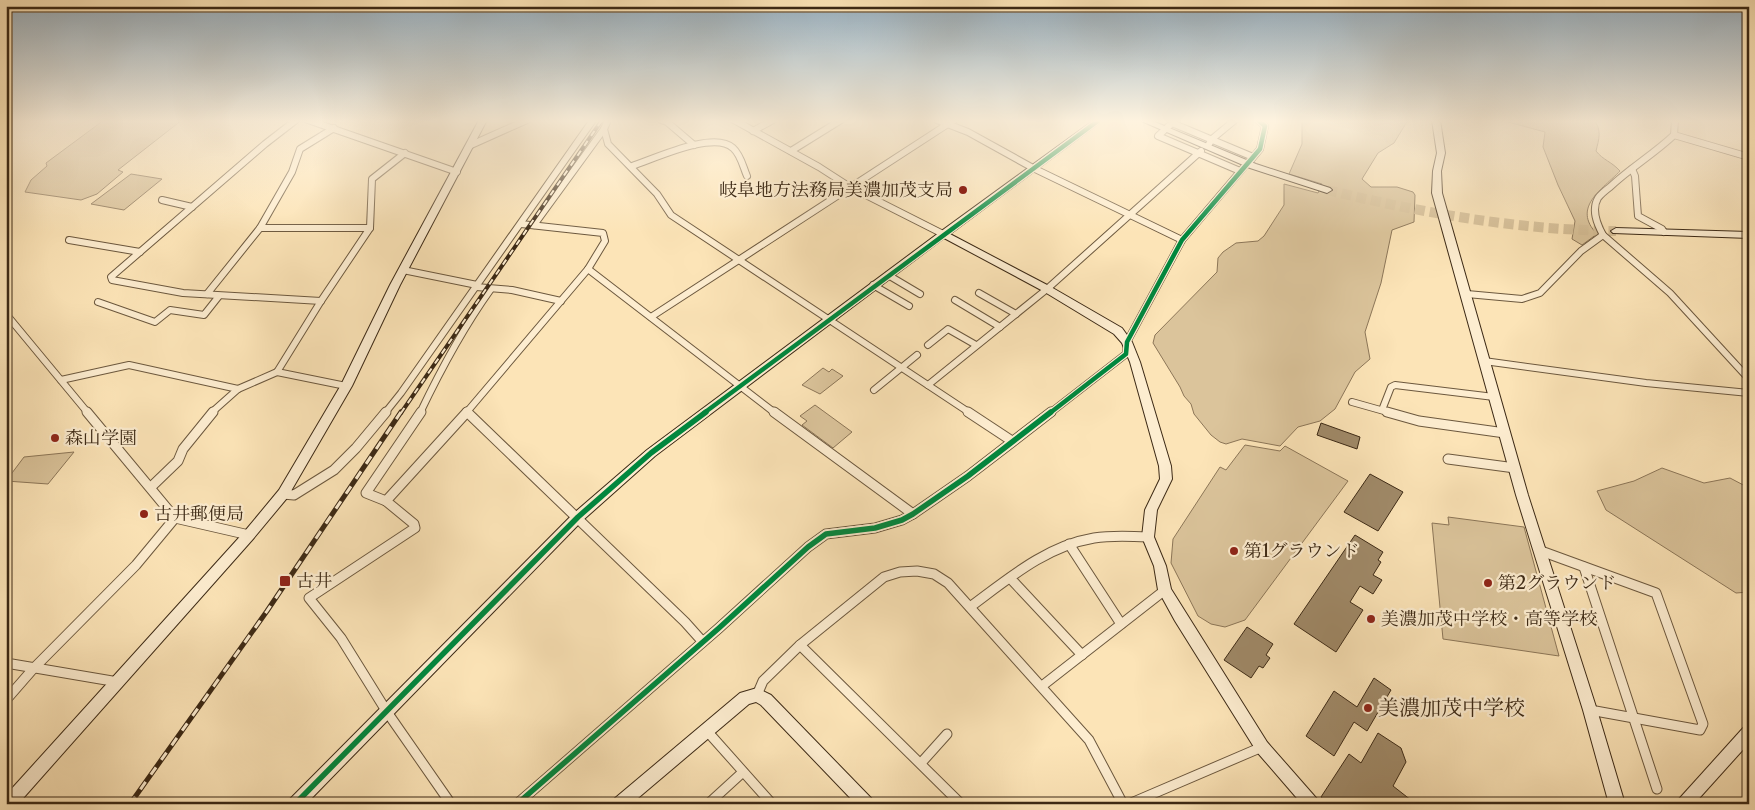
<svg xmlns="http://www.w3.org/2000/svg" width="1755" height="810" font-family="'Libre Caslon Text','Noto Serif JP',serif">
<rect width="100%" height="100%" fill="#fce4b7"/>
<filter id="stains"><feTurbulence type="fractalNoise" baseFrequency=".004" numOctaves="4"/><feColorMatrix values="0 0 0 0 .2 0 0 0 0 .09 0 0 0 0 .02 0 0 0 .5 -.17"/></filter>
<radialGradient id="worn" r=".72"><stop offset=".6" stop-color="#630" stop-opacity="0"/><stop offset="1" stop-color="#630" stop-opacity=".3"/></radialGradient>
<g fill="#dbc49b" stroke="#8c7658">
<polygon points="104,120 182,120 118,170 123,172 97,194 81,200 25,192 31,180 47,166 46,163"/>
<polygon points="1302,120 1408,120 1394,143 1378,153 1362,179 1371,187 1397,187 1413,192 1415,195 1414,222 1392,230 1381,283 1365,332 1370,359 1355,372 1335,409 1320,421 1298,427 1280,446 1242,439 1226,444 1220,442 1211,435 1194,414 1191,404 1184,396 1180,387 1153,343 1155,335 1217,272 1218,258 1223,252 1236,243 1258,241 1264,236 1284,205 1284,184 1318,193 1322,184 1289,174 1302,144"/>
<path d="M1510,120H1594C1602,130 1599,139 1596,151C1603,160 1612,162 1620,171C1603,189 1571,207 1597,234L1582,245L1572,239L1575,221L1558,185L1543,147L1545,132L1508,122Z"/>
<polygon points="131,174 162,179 124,210 91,204"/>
<polygon points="823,368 829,372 832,369 843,376 820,394 802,385"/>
<polygon points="815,405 852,432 833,448 802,425 807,421 800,416"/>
<polygon points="1245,445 1280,451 1285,446 1348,481 1245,620 1225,627 1211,624 1198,616 1171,563 1173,539 1220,467 1226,470"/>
<polygon points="74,452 48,484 6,481 24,457"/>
<polygon points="1662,468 1704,483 1730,478 1749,488 1749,592 1736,593 1606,510 1597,491 1634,481"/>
<polygon points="1448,517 1524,527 1559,656 1443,639 1432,523 1449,525"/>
</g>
<g fill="#a08a69" stroke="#3c2915">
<polygon points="1321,423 1360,437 1357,449 1317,435"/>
<polygon points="1370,474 1403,492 1378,531 1344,512"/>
<polygon points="1355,535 1383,552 1378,560 1381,562 1373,575 1382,580 1373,594 1360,586 1350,602 1363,610 1336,652 1294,624"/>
<polygon points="1247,627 1273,644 1266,655 1270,658 1263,668 1259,666 1251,678 1224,660"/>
<polygon points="1374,678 1391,690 1367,731 1354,722 1334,756 1306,736 1334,691 1357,707"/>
<polygon points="1378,733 1401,748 1406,762 1393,786 1416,804 1329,804 1321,797 1349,754 1361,763"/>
</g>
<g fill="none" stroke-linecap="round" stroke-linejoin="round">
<path stroke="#d6bf97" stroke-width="10" stroke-dasharray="10 5" stroke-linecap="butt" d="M1327,190C1423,213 1517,230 1616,231"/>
<defs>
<g id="street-far1">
<polyline points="296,120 265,144 111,277 112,280 183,293 321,301"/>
<polyline points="308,120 457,172"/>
<polyline points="608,120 604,129 608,144 657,194 671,215 970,413"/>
<polyline points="661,120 667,122 694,145"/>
<polyline points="734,120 819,167 850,187 943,234"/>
<polyline points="937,120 968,132 1033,168 1182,240"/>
<path d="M1675,120L1674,135C1654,154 1630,168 1610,187C1606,190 1601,194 1598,198C1591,210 1597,224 1603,235L1670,293L1749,379"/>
<polyline points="753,131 773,120"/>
<polyline points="1674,135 1749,157"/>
<polyline points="1209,144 1212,139 1235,120"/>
<polyline points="471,145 527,120"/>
<polyline points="791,151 841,120"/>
<polyline points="1250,161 1260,149 1265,126 1258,120"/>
<path d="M632,166C654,159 714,130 733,148C741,155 743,167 747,176"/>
<polyline points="1632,169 1635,176 1638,216 1662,229 1664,232"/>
<polyline points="1240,171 1158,136 1172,123 1253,157"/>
<polyline points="162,200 192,207"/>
<polyline points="534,225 604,129"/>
<polyline points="260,228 292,172 300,149 334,128"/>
<polyline points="69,240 140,252"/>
<polyline points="588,269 775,413"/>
<polyline points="403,270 477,285"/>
<polyline points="888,275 920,294"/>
<polyline points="873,285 909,306"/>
<polyline points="476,287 512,290 561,301"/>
<polyline points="979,293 1016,314"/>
<polyline points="207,294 260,228 370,228"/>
<polyline points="1467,294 1522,299 1540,293 1581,251 1603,235"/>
<polyline points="955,300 1000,327"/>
<polyline points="98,302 155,322 170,310 204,315 219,296"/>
<polyline points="6,314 88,413"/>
<polyline points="651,317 954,120"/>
<polyline points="928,345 948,329 976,345"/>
<polyline points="1484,361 1646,383 1749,393"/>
<polyline points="277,372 346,386"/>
<polyline points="61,380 129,365 238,389"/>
<polyline points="928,385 1047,289 1201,151"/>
<polyline points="874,390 917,355"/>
<polyline points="1352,402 1391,413"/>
<polyline points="1382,410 1391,387 1395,385 1494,397"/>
<polyline points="211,413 238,389 277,372 321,301 370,228 372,179 405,153"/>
<polyline points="385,413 401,393 593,120"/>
<path d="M420,413C441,369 463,328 491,289"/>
<polyline points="466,413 588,269 605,241 603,233 521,224"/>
<polyline points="1050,413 1126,354 1127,342 1182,240 1244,167"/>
</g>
<g id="street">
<polyline points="87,412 175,518 249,535"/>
<polyline points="467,412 685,622 702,641"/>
<polyline points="774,412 913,514"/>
<polyline points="968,412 1012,441"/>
<polyline points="1387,412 1419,421 1505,433"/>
<polyline points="1448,459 1515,468"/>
<polyline points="151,487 178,461 183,449 213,412"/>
<polyline points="283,494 294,495 334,470 356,448 386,412"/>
<polyline points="386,501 366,493 421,412"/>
<polyline points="1069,544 1121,624"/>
<polyline points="1541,551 1656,593 1703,724 1700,730 1590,710"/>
<polyline points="1584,567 1657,789"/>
<polyline points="1010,578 1082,655"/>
<path d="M970,607C1008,579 1046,546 1094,538C1112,535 1130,536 1148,537"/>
<polyline points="800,645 961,804"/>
<polyline points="6,663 118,682"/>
<polyline points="1042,686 1165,590"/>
<polyline points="757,695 763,681 800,645 884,577 900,572 917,571 934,574 948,583 1089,740 1123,804"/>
<polyline points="6,700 33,669 136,565 175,518"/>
<polyline points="707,731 772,804"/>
<polyline points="921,763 947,734"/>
<polyline points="451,804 387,712 341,638 309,598 415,528 414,524 386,501 467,412"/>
<polyline points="517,804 719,628 808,547 826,534 875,528 902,520 913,514 968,476 1051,412"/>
<polyline points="708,804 743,772"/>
<polyline points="1129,804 1262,747"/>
</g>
<g id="secondary">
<polygon points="479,120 487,120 400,285 352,386 287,498 253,539 18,804 6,804 6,795 245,531 279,490 341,385 390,285"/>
<polygon points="1094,120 1103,120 950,234 1051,287 1122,328 1132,342 1140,362 1171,466 1172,479 1157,510 1154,537 1166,566 1171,589 1267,742 1317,799 1320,804 1302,804 1257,752 1175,621 1158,590 1154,566 1142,537 1145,510 1160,479 1159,466 1130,362 1122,343 1114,334 1043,291 944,238 655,456 582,521 306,804 287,804 290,799 574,513 647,450 940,232"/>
<polygon points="1139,120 1150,120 1256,164 1330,188 1332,190 1327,193 1324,192 1250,168"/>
<polygon points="1432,120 1440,120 1445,153 1441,171 1442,193 1528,495 1597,710 1625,804 1609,804 1583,710 1516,495 1432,193 1433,171 1437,153"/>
<polygon points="1616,228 1749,232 1749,238 1613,233 1611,231"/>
<polygon points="757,688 771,695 872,799 875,804 856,804 761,705 756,702 749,704 631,804 611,804 614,799 740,693"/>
<polygon points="1749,725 1749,743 1694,804 1676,804 1679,799 1744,727"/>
</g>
</defs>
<use href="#street-far1" stroke="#6c583e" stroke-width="8"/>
<use href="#street" stroke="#6c583e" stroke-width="11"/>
<use href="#secondary" stroke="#3c2915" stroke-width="2"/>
<use href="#street-far1" stroke="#fdedd0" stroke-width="6"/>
<use href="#street" stroke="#fdedd0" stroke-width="9"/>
<use href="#secondary" fill="#fdedd0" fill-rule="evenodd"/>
<defs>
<polyline id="rail-far1" points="401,413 602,120"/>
<polyline id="rail" points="130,804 267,611 401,412"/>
</defs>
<use href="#rail-far1" stroke="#3c2915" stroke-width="4"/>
<use href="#rail" stroke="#3c2915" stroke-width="5"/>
<use href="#rail-far1" stroke="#fdedd0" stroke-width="2" stroke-dasharray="6" stroke-linecap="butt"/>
<use href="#rail" stroke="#fdedd0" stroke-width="3" stroke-dasharray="9" stroke-linecap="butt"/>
<defs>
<g id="cycleway-far1">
<polyline points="704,413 1099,120"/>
<polyline points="1050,413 1126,354 1127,342 1182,240 1260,149 1265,126 1258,120"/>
</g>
<g id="cycleway">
<polyline points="295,804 578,517 651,453 706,412"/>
<polyline points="517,804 719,628 808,547 826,534 875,528 902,520 913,514 968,476 1051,412"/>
</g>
</defs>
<use href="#cycleway-far1" stroke="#fdedd0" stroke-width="7"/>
<use href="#cycleway" stroke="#fdedd0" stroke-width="9"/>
<use href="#cycleway-far1" stroke="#00873e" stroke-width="4.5"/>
<use href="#cycleway" stroke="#00873e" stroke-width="5.5"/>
</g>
<linearGradient id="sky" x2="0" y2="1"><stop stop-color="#96aebe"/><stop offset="0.52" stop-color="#fef3df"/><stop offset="1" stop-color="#fef3df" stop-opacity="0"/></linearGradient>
<rect width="1755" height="233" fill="url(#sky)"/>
<g fill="#8f2418" stroke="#fdedd0" stroke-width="2">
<circle cx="963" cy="190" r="5"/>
<circle cx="55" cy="438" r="5"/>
<circle cx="144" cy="514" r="5"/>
<circle cx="1234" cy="551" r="5"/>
<rect x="279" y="575" width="12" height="12" rx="2.5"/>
<circle cx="1488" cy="583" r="5"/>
<circle cx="1371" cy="619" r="5"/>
<circle cx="1368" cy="708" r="5"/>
</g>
<g text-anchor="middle" stroke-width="4.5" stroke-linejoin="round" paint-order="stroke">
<g font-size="18" fill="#3c2915" stroke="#fdedd0" text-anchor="start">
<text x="953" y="196" text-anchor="end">岐阜地方法務局美濃加茂支局</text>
<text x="65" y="444">森山学園</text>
<text x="154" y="520">古井郵便局</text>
<text x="1244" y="557">第1グラウンド</text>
<text x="296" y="587">古井</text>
<text x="1498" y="589">第2グラウンド</text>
<text x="1381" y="625">美濃加茂中学校・高等学校</text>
</g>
<g font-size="21" fill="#3c2915" stroke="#fdedd0" text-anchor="start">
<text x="1378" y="715">美濃加茂中学校</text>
</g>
</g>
<rect width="1755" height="810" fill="none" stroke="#fce4b7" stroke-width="25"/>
<rect x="8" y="8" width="1740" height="795" fill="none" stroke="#3c2915" stroke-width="2.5"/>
<rect x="12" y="12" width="1730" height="785" fill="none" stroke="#3c2915"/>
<rect width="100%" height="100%" filter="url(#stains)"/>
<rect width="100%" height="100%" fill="url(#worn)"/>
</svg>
